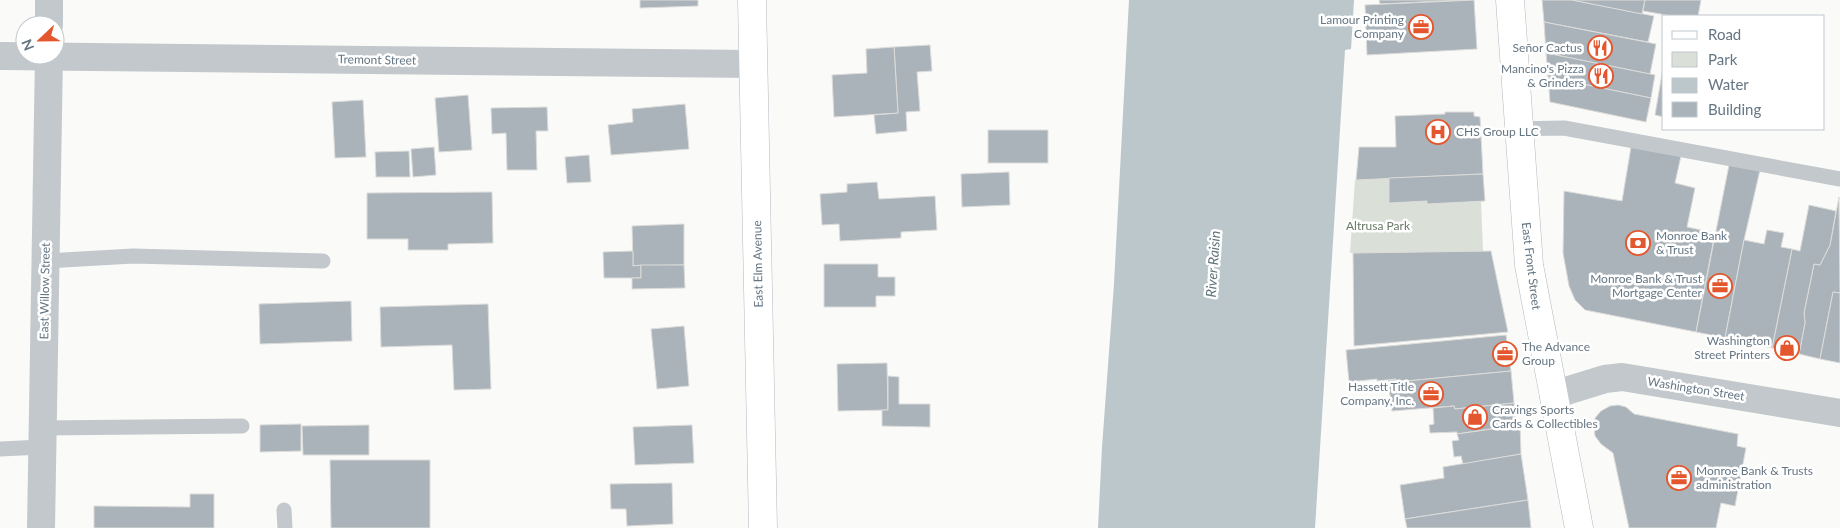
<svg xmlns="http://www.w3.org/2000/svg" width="1840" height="528" font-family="Lato,sans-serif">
<rect width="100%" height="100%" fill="#fafaf8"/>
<polygon fill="#dadfd7" points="1389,178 1389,203 1427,201 1428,204 1481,201 1483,251 1350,253 1355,180"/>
<polygon fill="#bbc7cb" points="1129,0 1354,0 1351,49 1345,50 1315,528 1098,528 1102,447 1114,284"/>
<g fill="#aab3b9" stroke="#dcdcda">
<polygon points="640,0 698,0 698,6 640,8"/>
<polygon points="1379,0 1465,0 1380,4"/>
<polygon points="1474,0 1477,49 1367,55 1365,5"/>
<polygon points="1542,0 1572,0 1654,16 1648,42 1544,22"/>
<polygon points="1572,0 1645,0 1642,14"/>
<polygon points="1645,0 1701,0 1698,16 1672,16 1643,11"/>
<polygon points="1544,22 1656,44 1650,74 1546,53"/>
<polygon points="930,45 932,71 917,72 920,111 906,112 907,131 876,134 874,115 898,113 894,47"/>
<polygon points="894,47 898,113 834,117 832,75 867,73 866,49"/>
<polygon points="1546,53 1655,75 1651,98 1548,77"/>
<polygon points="1664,62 1664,117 1655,115"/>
<polygon points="1548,77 1651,98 1646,122 1550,102"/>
<polygon points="468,95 472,150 439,152 435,98"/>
<polygon points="363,100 366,157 335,158 332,102"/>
<polygon points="685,104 689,149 611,155 608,125 633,122 632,109"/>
<polygon points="547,107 548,131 536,131 537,170 507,170 506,133 492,134 491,108"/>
<polygon points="1445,112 1474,112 1474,116 1480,117 1483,174 1356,180 1359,147 1396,147 1395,116 1445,114"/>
<rect x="988" y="130" width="60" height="33"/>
<polygon points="434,147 436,175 413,177 411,149"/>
<polygon points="1631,147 1681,156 1675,183 1695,188 1687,227 1715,233 1696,332 1585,310 1575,300 1569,286 1563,253 1564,191 1622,201"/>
<polygon points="409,151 410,177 376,177 375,152"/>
<polygon points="589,155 591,182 567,183 565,157"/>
<polygon points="1729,165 1760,170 1744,240 1725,338 1696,332"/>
<polygon points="1009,172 1010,205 962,207 961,174"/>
<polygon points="1483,174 1485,201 1427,204 1427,201 1389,203 1389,178"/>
<polygon points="877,182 879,199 935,196 937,230 901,232 901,238 840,241 839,224 822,225 820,194 847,192 847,184"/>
<polygon points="492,192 493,243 448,244 448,250 408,250 408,239 367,239 367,193"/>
<polygon points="1839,197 1840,293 1833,292 1820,359 1799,354 1805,323 1804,313 1814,264 1820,265 1830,245"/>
<polygon points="1809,205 1836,211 1830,245 1820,265 1814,264 1804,313 1805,323 1799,354 1772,348 1792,249 1800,251"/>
<polygon points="684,224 684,265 633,266 632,226"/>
<polygon points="1767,230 1784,233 1781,247 1792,249 1772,348 1725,338 1744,240 1764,244"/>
<polygon points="633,251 633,266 641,265 641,278 604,278 603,252"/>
<polygon points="1491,251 1508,332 1354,346 1353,253"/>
<polygon points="824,264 878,264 878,277 895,277 895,296 876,296 876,307 824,307"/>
<polygon points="641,265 684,265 685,288 632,289 632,278 641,278"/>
<polygon points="1833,292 1840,293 1840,363 1820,359"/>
<polygon points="351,301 352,341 260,344 259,304"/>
<polygon points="488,304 491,389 454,390 452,345 381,347 380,307"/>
<polygon points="684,326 689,386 657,389 651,329"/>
<polygon points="1506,335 1511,371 1396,382 1396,379 1377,381 1377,379 1349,382 1346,350"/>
<polygon points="887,363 888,410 838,411 837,364"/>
<polygon points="1511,371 1514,403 1455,409 1454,406 1392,411 1388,380 1396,379 1396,382"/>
<polygon points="888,376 899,377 899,404 930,404 930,427 882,426 882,410 888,410"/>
<polygon points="1514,403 1517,425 1457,434 1457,432 1430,433 1429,425 1434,424 1433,408 1454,406 1455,409"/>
<polygon points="1618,405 1626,407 1634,414 1738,434 1737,446 1746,448 1735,506 1721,503 1716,528 1629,528 1613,453 1601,444 1595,436 1594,427 1595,418 1601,411 1610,406"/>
<polygon points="301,424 301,451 260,452 260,425"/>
<polygon points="369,425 369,455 303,455 302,426"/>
<polygon points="692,425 694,463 635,465 633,427"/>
<polygon points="1520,425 1521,454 1463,464 1461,456 1454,457 1452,441 1459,440 1457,434"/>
<polygon points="1521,454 1528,500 1405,519 1400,485 1444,478 1443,467"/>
<polygon points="330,460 430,460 430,528 331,528"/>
<polygon points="672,483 673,524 627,526 626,509 611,509 610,484"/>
<polygon points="190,494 214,494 214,528 94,528 94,506 190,507"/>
<polygon points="1528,500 1531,528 1407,528 1405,519"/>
</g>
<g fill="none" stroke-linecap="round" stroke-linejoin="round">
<defs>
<g id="secondary">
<polyline points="752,0 763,528"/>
<polyline points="1510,0 1529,265 1579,528"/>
</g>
</defs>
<use href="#secondary" stroke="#b3babf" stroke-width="29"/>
<g stroke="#c3c8cc" stroke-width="15">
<polyline points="1518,129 1564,128 1840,179"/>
<polyline points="46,261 133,256 323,261"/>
<polyline points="43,428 242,426"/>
<polyline points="0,449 42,447"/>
<polyline points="284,510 285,528"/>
</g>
<g stroke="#c3c8cc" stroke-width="28">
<polyline points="49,0 49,25"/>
<polyline points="0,56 753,64"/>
<polyline points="1553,395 1605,379 1622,377 1840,413"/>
<polyline points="41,528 49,55"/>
</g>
<use href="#secondary" stroke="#fff" stroke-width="28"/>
</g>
<defs>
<symbol id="office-ring" viewBox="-11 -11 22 22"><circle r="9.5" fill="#fff" stroke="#e4572e" stroke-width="1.5"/><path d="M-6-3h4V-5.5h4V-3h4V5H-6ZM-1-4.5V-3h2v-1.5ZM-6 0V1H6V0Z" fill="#e4572e"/></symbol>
<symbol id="restaurant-ring" viewBox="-11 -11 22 22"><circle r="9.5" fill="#fff" stroke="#e4572e" stroke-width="1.5"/><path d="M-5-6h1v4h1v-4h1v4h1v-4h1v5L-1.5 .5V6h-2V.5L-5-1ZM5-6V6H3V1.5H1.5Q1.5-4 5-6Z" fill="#e4572e"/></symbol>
<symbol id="hospital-ring" viewBox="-11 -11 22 22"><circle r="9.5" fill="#fff" stroke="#e4572e" stroke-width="1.5"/><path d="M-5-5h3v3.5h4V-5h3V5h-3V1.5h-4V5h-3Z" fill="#e4572e"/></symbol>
<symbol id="bank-ring" viewBox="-11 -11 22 22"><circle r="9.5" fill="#fff" stroke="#e4572e" stroke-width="1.5"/><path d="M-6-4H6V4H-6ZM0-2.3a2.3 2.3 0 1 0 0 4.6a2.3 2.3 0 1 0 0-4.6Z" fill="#e4572e"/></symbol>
<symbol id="shop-ring" viewBox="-11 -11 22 22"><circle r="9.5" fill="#fff" stroke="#e4572e" stroke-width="1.5"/><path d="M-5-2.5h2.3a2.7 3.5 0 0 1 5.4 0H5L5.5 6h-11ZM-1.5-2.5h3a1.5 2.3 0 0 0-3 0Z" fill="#e4572e"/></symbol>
</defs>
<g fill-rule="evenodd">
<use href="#office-ring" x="1407" y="13" width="28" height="28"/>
<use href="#restaurant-ring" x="1586" y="34" width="28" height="28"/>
<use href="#restaurant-ring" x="1587" y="62" width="28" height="28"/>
<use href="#hospital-ring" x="1424" y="118" width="28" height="28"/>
<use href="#bank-ring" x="1624" y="229" width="28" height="28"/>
<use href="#office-ring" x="1706" y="272" width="28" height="28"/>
<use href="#shop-ring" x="1773" y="334" width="28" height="28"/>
<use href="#office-ring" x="1491" y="340" width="28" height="28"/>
<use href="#office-ring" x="1417" y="380" width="28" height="28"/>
<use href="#shop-ring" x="1461" y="403" width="28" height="28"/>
<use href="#office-ring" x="1665" y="464" width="28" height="28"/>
</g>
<g text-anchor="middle" stroke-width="5" stroke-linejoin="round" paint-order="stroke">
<g font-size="12" fill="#657683" stroke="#fff" text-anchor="end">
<text x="1404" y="24">Lamour Printing<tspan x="1404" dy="14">Company</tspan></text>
<text x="1582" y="52">Señor Cactus</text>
<text x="1584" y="73">Mancino's Pizza<tspan x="1584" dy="14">&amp; Grinders</tspan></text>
<text x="1456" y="136" text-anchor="start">CHS Group LLC</text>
<text x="1656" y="240" text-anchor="start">Monroe Bank<tspan x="1656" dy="14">&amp; Trust</tspan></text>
<text x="1702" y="283">Monroe Bank &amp; Trust<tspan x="1702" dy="14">Mortgage Center</tspan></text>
<text x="1770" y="345">Washington<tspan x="1770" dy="14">Street Printers</tspan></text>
<text x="1522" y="351" text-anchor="start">The Advance<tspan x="1522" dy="14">Group</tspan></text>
<text x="1414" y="391">Hassett Title<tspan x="1414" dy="14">Company, Inc.</tspan></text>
<text x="1492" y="414" text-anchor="start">Cravings Sports<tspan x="1492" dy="14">Cards &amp; Collectibles</tspan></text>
<text x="1696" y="475" text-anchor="start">Monroe Bank &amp; Trusts<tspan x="1696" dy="14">administration</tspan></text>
</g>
<g font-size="12" fill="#657683" stroke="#fff">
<text transform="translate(377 60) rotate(1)" y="4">Tremont Street</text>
<text transform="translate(758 264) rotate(-91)" y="4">East Elm Avenue</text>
<text transform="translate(1531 266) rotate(83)" y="4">East Front Street</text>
<text transform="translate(45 291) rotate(-89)" y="4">East Willow Street</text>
<text transform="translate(1696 389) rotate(9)" y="4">Washington Street</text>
</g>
<g font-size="12" fill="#687a64" stroke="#fff">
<text x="1378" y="230">Altrusa Park</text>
</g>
<g font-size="14" font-style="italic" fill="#60757c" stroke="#fff">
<text transform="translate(1213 264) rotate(-86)" y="5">River Raisin</text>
</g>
</g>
<rect x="1662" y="15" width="162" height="115" fill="#ffffff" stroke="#c1c8cd"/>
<rect x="1672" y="31" width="25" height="8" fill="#ffffff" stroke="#c1c8cd"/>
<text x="1708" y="40" font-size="15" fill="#657683">Road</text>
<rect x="1672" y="52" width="25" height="15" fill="#dadfd7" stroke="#c1c8cd"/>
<text x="1708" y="65" font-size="15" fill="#657683">Park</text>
<rect x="1672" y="78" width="25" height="15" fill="#bbc7cb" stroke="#c1c8cd"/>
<text x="1708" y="90" font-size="15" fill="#657683">Water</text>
<rect x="1672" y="102" width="25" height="15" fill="#aab3b9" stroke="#c1c8cd"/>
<text x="1708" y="115" font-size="15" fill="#657683">Building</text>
<g transform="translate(40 40) rotate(248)"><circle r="24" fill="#ffffff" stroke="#c1c8cd"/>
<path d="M0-4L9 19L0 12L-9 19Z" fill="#e4572e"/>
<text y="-8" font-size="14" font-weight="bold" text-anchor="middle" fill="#657683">N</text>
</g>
</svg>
